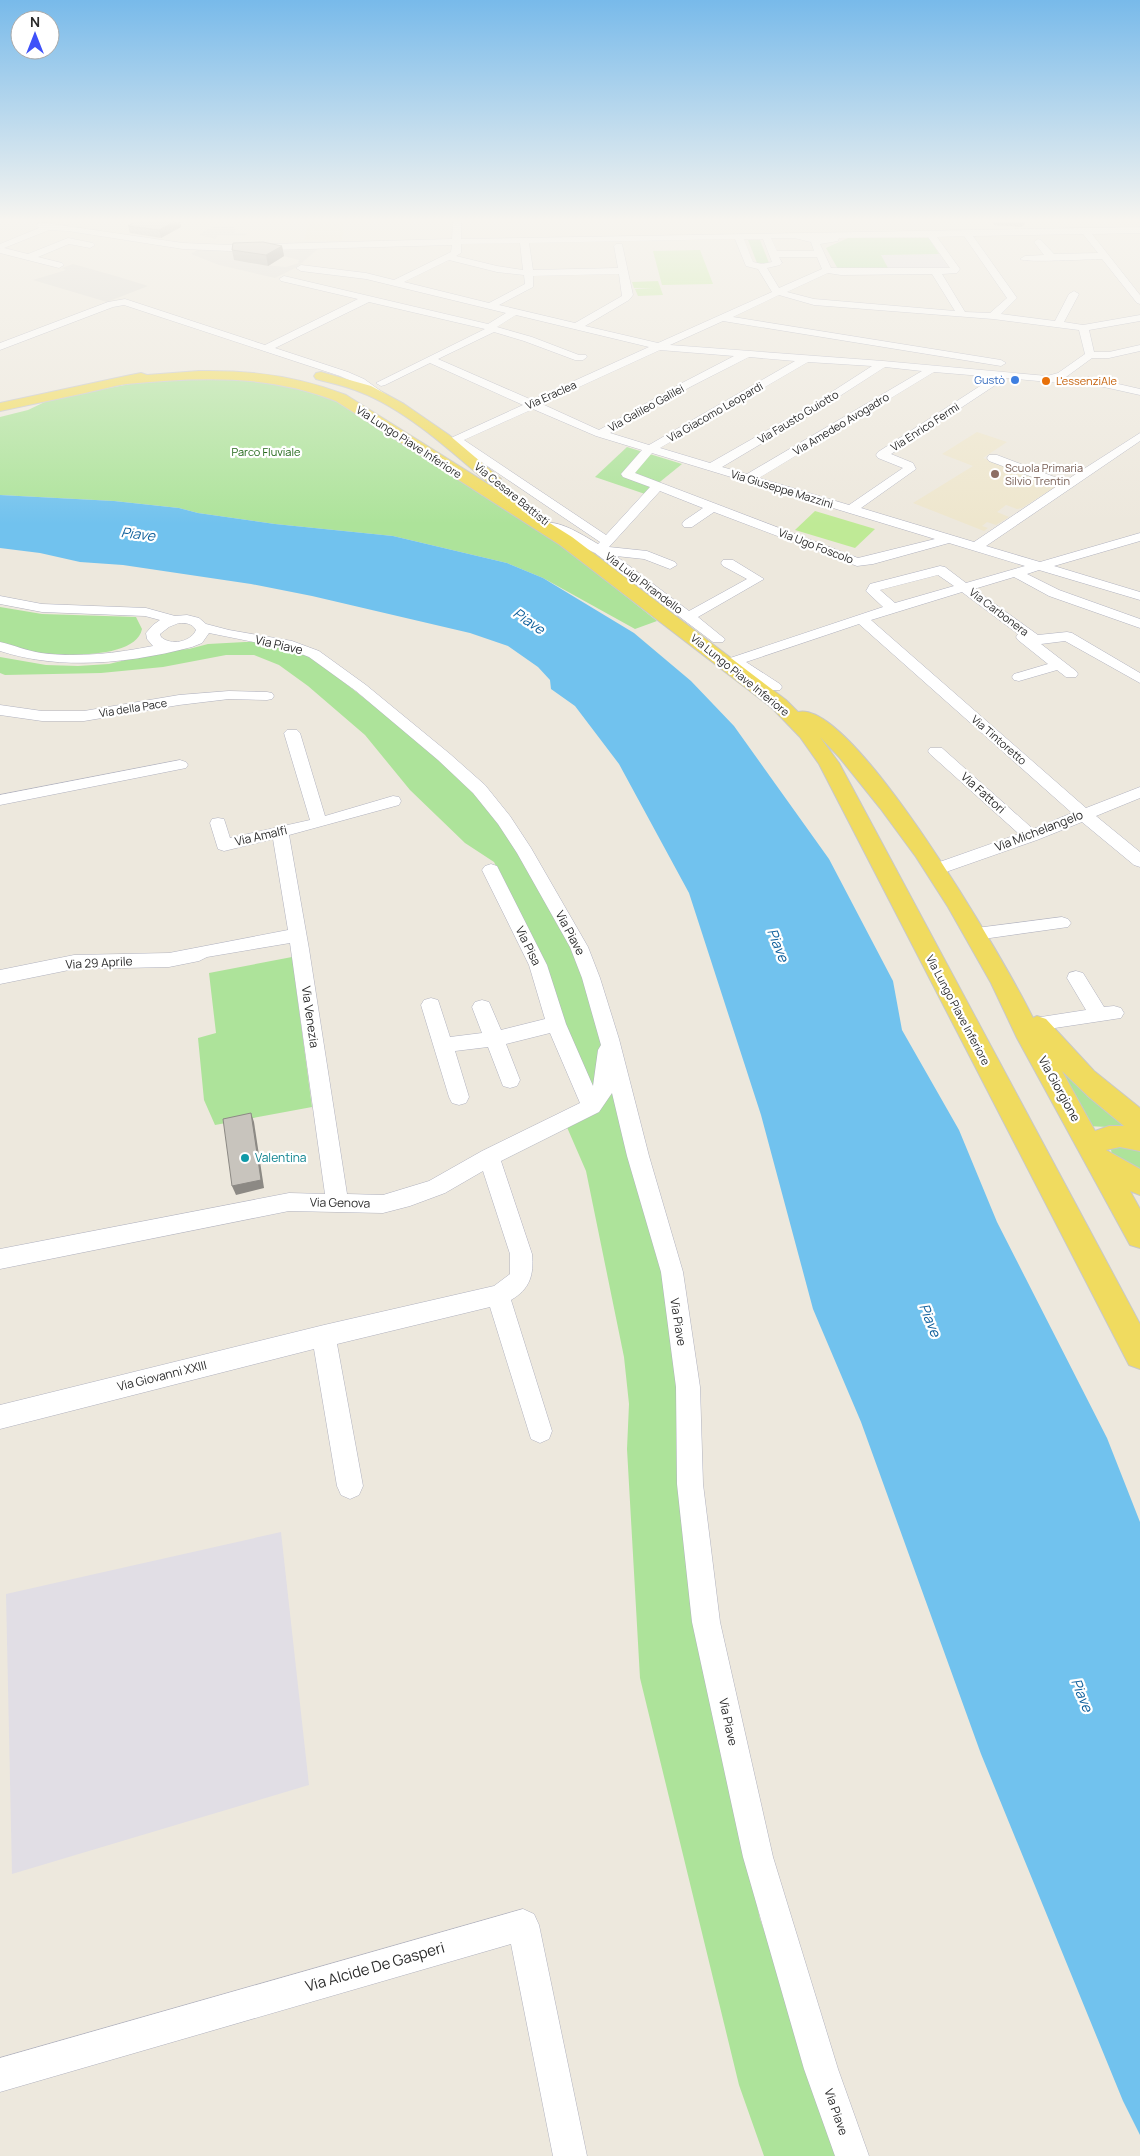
<svg xmlns="http://www.w3.org/2000/svg" width="1140" height="2156" font-family="Manrope,sans-serif">
<rect width="100%" height="100%" fill="#ede8dd"/>
<g fill="#e1dee5">
<polygon points="939,254 949,268 889,270 881,255"/>
<polygon points="281,1532 309,1785 12,1874 6,1594"/>
</g>
<g fill="#eee6cd">
<polygon points="309,222 344,222 342,241 304,240"/>
<polygon points="977,432 1007,442 983,458 1055,483 1055,487 1022,508 1017,509 1006,505 997,512 1009,517 996,525 987,522 982,526 988,528 984,531 913,503 973,466 942,454"/>
</g>
<g fill="#ade39a">
<polygon points="848,238 929,238 939,254 881,255 888,268 838,269 826,248"/>
<polygon points="748,240 760,240 769,263 757,263"/>
<polygon points="200,377 277,383 329,397 403,442 562,546 657,621 635,629 543,578 507,563 393,536 275,524 198,513 179,508 114,501 0,495 0,417 28,410 51,399 151,380"/>
<polygon points="627,447 682,464 645,494 595,477"/>
<path d="M0,607L42,614L136,617L142,629C136,660 57,656 34,652C23,650 11,646 0,643Z"/>
<polygon points="245,642 264,642 293,649 317,661 421,743 483,803 504,831 567,937 587,986 603,1045 596,1093 562,1019 547,970 494,862 465,843 410,790 365,735 308,686 279,665 254,655 226,655 163,667 101,673 5,675 0,673 0,657 46,665 78,666 109,664 163,651 189,649 208,644"/>
<polygon points="292,957 312,1107 215,1125 204,1100 198,1038 216,1033 209,973"/>
<polygon points="1050,1055 1088,1097 1130,1128 1086,1126"/>
<polygon points="607,1072 655,1244 667,1297 743,1843 760,1919 842,2156 764,2156 739,2085 640,1678 627,1449 629,1404 624,1357 586,1171 566,1125"/>
<path d="M1111,1143L1140,1147V1179C1128,1169 1108,1161 1111,1143Z"/>
</g>
<g fill="#bfea96">
<polygon points="700,250 713,284 662,285 653,251"/>
<polygon points="658,281 663,295 638,296 635,289 654,288 634,288 632,282"/>
<polygon points="815,511 875,529 855,548 795,530"/>
</g>
<g fill="#dddad4" fill-rule="evenodd">
<polygon points="213,226 234,227 233,229 236,229 234,233 247,233 246,236 218,235 216,239 199,235"/>
<path d="M200,248H319L297,267L275,278L219,265L191,254ZM280,255L299,260L298,262L299,263L286,267L250,264Z"/>
<polygon points="73,264 119,277 148,286 107,302 33,280 66,270 62,268"/>
</g>
<polygon fill="#71c2ee" points="0,495 114,501 179,508 198,513 275,524 393,536 507,563 543,578 634,633 691,681 734,726 829,859 893,981 902,1030 959,1130 997,1222 1107,1438 1140,1522 1140,2135 1123,2101 981,1754 861,1422 813,1309 761,1115 689,893 619,764 575,706 551,689 550,680 538,667 508,646 470,633 312,596 251,584 123,565 80,562 40,553 0,548"/>
<g fill="none" stroke-linecap="round" stroke-linejoin="round">
<defs>
<g id="minor">
<path d="M39,222L183,243L231,245L452,239L453,222H461V239L1140,227V233L1092,234L1140,295V304L1137,303L1102,259C1090,259 1025,263 1020,259L1025,256L1044,255L1034,242L1038,239L1041,240L1054,254L1098,253L1083,234L973,236L1017,298L1001,314L1055,321L1069,294L1074,291L1079,294L1064,322L1083,325L1140,315V321L1089,330L1094,352H1109L1140,345V351L1109,358H1092L1066,377L1083,379L1088,377L1140,389V395L1104,387L1006,378L891,454L913,463L916,469L861,508L974,542L1057,486L989,461L987,458L989,455H997L1065,481L1140,433V441L986,546L1040,562L1140,533V541L1054,566L1140,592V600L1039,570L1027,574L1059,590L1140,619V628L1049,596L1014,577L974,589L1038,635L1067,632L1072,633L1140,673V683L1065,641L1041,644L1076,671L1078,674L1076,677H1066L1057,670L1019,681L1014,680L1012,677L1014,674L1048,664L1018,640L1016,637L1018,634L962,592L871,620L1086,808L1140,787V798L1096,816L1140,852V867L1134,865L1082,822L1037,840L943,873L937,875L931,873L928,869L931,865L1019,834L930,754L928,751L930,748H942L1033,829L1072,813L859,624L746,662L780,684L782,687L780,690H770L733,666L726,668L721,667L719,664L721,661L883,607L866,591L870,584L940,566L945,567L966,583L1025,566L949,543L873,564L857,566L714,512L692,527H684L682,524L684,521L703,508L660,491L609,547L647,551L675,562L677,565L670,569L644,559L616,556L689,611L747,579L723,566L721,563L723,560H733L764,579L698,617L725,639L723,642H713L595,553L546,529L545,526L546,523C560,520 586,537 598,544L600,542L449,440L453,437L523,405L430,363L385,385L381,386L376,383L485,329L369,302L275,348L348,372L364,379L389,397L391,399L389,401L385,402L356,383L340,376L124,305L113,307L0,350V343L108,302L125,299L265,345L358,299L281,281L279,279L284,276L488,324L506,313L366,279L301,271L296,268L301,265L366,273L394,280L451,252L452,245L231,251L183,249L68,231L49,230L4,248L28,254L68,238L93,243L95,245L90,248L69,244L38,257L62,263L64,265L59,268L0,253V244L39,228L37,225ZM964,236L1007,298L990,313L965,312L942,274L957,273L960,269L937,237ZM928,237L950,268H831L820,244L838,241L839,238ZM771,238H794L811,242L814,251H777ZM735,239L746,266L758,269L772,292L658,343L585,326L629,300L633,295L622,244H616L614,246L618,268L533,270L529,243ZM744,239H763L772,262L762,264L753,262ZM520,243L523,270L497,266L456,256L461,253V244ZM779,257H817L822,269L779,288L767,268L780,265L782,263ZM449,260L497,272L524,275L525,284L489,303L404,282ZM828,273L841,275L932,274L955,311L814,299L787,292ZM619,274L622,296L575,323L499,305L533,287V276ZM779,295L814,305L993,319L1079,330L1085,354L1058,373L1047,376L883,361L670,345L723,321L1001,366L1006,363L1001,360L733,317ZM516,315L649,347L532,400L438,359L494,332L524,341L575,360H583L587,357L586,355H579L532,337L497,327ZM660,350L734,356L682,383L599,430L542,404ZM749,357L795,361L649,445L610,433L690,387ZM808,362L872,366L810,406L710,463L660,448ZM885,367L922,371L747,474L722,467L818,410ZM934,372L994,377L878,452L876,455L878,458L903,468L849,505L759,478ZM533,409L596,436L642,450L621,474L623,477L650,487L606,535L464,440ZM652,453L935,539L858,558L635,473ZM938,575L954,586L895,603L880,590Z"/>
<path d="M0,596L42,604L146,608L175,616L187,615L199,618L206,624L229,630L292,641L319,651L366,685L450,754L485,785L510,816L531,848L588,947L600,978L619,1039L649,1156L683,1272L700,1387L703,1484L720,1622L773,1857L838,2069L869,2156H835L804,2069L743,1857L692,1622L677,1484L676,1387L661,1272L627,1156L612,1093L599,1112L501,1161L532,1254C534,1275 530,1289 511,1300L552,1431L549,1439L540,1443L531,1439L490,1307L337,1344L363,1486L359,1495L350,1499L341,1495L337,1486L314,1349L0,1429V1405L324,1325L494,1286L510,1274V1254L483,1171L445,1193L410,1206L383,1213L289,1211L0,1269V1249L289,1193L325,1194L290,943L207,957L199,961L169,967L74,969L0,984V970L74,955L169,953L288,930L273,839L224,851L218,849L210,823L212,819L218,818L224,819L230,838L310,820L284,733L287,730H297L300,733L325,816L393,796L399,797L401,801L399,805L289,835L309,949L347,1194L383,1195L429,1181L482,1151L580,1103L550,1033L506,1044L520,1080L517,1086L510,1088L503,1086L488,1047L455,1051L469,1097L466,1103L459,1105L452,1103L449,1097L421,1005L424,1000L431,998L438,1000L450,1037L482,1033L472,1007L475,1002L482,1000L489,1002L501,1030L545,1019L529,965L482,870L485,866L491,864L497,866L547,965L566,1024L593,1086L598,1050L601,1045L582,978L570,947L517,853L498,824L473,793L438,760L356,691L309,657L289,649L209,633L202,643L192,647C130,663 62,671 0,651V642C14,645 27,651 41,653C79,658 117,653 153,646L147,639L146,633L153,625L160,620L145,616L42,612L0,604ZM179,623C186,623 192,623 196,630C191,642 171,646 161,637L160,634L169,627Z"/>
<polygon points="229,691 267,692 272,693 274,696 272,699 267,700 229,699 179,705 84,721 42,721 0,715 0,705 42,711 84,711 179,695"/>
<polygon points="180,760 186,762 188,765 186,768 0,805 0,795"/>
<polygon points="1062,917 1068,919 1071,923 1068,927 976,940 970,939 967,934 970,929 976,928"/>
<polygon points="1076,971 1083,973 1104,1007 1114,1006 1121,1008 1124,1013 1121,1018 1035,1031 1028,1029 1025,1024 1028,1019 1086,1010 1067,978 1069,973"/>
<polygon points="523,1909 534,1914 539,1925 587,2156 553,2156 511,1944 0,2092 0,2058"/>
</g>
<g id="major">
<path d="M199,371C250,370 298,376 346,395L572,537L786,700L798,712C853,698 1009,968 1033,1018L1037,1016L1046,1019L1094,1071L1140,1108V1151L1120,1147L1106,1150L1140,1169V1195L1130,1191L1140,1209V1248L1130,1245L1017,1038L991,983L948,907L916,857L880,808L839,757L820,737L839,763L1140,1324V1369L1129,1365L819,764L800,737L772,708L560,545L336,401C269,374 197,377 126,384C113,386 99,390 85,393C57,399 28,405 0,411V403L126,376L141,373L147,375ZM1062,1071L1089,1097L1124,1126H1109L1095,1131Z"/>
<path d="M321,372L371,386L404,404L449,435L501,479L499,482H487C451,451 405,409 360,392C346,386 331,383 316,379L314,376L316,373Z"/>
</g>
</defs>
<use href="#minor" stroke="#b1b2bf" stroke-width="1"/>
<use href="#major" stroke="#c8c8c8" stroke-width="2"/>
<use href="#minor" fill="#fff" fill-rule="evenodd"/>
<use href="#major" fill="#f0db5f" fill-rule="evenodd"/>
</g>
<g fill="#aca9a3">
<polygon points="994,222 1026,222 1022,227 993,225"/>
<polygon points="180,224 181,227 161,238 130,233 128,226 181,224"/>
<polygon points="282,246 284,256 268,266 234,260 232,250"/>
</g>
<g fill="#8c8984">
<polygon points="174,222 180,222 181,227 161,238 159,230"/>
<polygon points="282,246 284,256 268,266 266,255"/>
<polygon points="251,1113 254,1122 264,1188 236,1195 232,1186"/>
</g>
<g fill="#c8c4bd" stroke="#8c8984">
<polygon points="135,222 174,222 159,230 128,226"/>
<polygon points="263,242 282,246 266,255 232,250 233,243"/>
<polygon points="251,1113 261,1180 232,1186 223,1119"/>
</g>
<linearGradient id="sky" x2="0" y2="1"><stop stop-color="#78baea"/><stop offset="0.42" stop-color="#f7f5f0"/><stop offset="1" stop-color="#f7f5f0" stop-opacity="0"/></linearGradient>
<rect width="1140" height="524" fill="url(#sky)"/>
<circle fill="#3f7fe0" stroke="#fff" stroke-width="2" cx="1015" cy="380" r="5"/>
<circle fill="#e8710a" stroke="#fff" stroke-width="2" cx="1046" cy="381" r="5"/>
<circle fill="#8d6e63" stroke="#fff" stroke-width="2" cx="995" cy="474" r="5"/>
<circle fill="#0f9aa8" stroke="#fff" stroke-width="2" cx="245" cy="1158" r="5"/>
<g text-anchor="middle" stroke-width="4.5" stroke-linejoin="round" paint-order="stroke">
<g font-size="11" fill="#366cbe" stroke="#fff" text-anchor="end">
<text x="1005" y="384">Gustò</text>
</g>
<g font-size="11" fill="#c56008" stroke="#fff" text-anchor="start">
<text x="1056" y="385">L'essenziAle</text>
</g>
<g font-size="11" fill="#2b2b2b" stroke="#fff">
<text transform="translate(551 395) rotate(-24)" y="4">Via Eraclea</text>
<text transform="translate(646 408) rotate(-29)" y="4">Via Galileo Galilei</text>
<text transform="translate(715 412) rotate(-30)" y="4">Via Giacomo Leopardi</text>
<text transform="translate(798 417) rotate(-31)" y="4">Via Fausto Guiotto</text>
<text transform="translate(841 424) rotate(-31)" y="4">Via Amedeo Avogadro</text>
<text transform="translate(925 427) rotate(-33)" y="4">Via Enrico Fermi</text>
<text transform="translate(409 442) rotate(33)" y="4">Via Lungo Piave Inferiore</text>
<text transform="translate(782 489) rotate(17)" y="4">Via Giuseppe Mazzini</text>
<text transform="translate(512 494) rotate(39)" y="4">Via Cesare Battisti</text>
<text transform="translate(816 546) rotate(21)" y="4">Via Ugo Foscolo</text>
<text transform="translate(644 583) rotate(37)" y="4">Via Luigi Pirandello</text>
<text transform="translate(999 612) rotate(37)" y="4">Via Carbonera</text>
<text transform="translate(740 675) rotate(39)" y="4">Via Lungo Piave Inferiore</text>
<text transform="translate(133 708) rotate(-9)" y="4">Via della Pace</text>
<text transform="translate(999 740) rotate(41)" y="4">Via Tintoretto</text>
<text transform="translate(958 1010) rotate(62)" y="4">Via Lungo Piave Inferiore</text>
</g>
<g font-size="11" fill="#24691b" stroke="#fff">
<text x="266" y="456">Parco Fluviale</text>
</g>
<g font-size="11" fill="#785e54" stroke="#fff" text-anchor="start">
<text x="1005" y="472">Scuola Primaria<tspan x="1005" dy="13">Silvio Trentin</tspan></text>
</g>
<g font-size="12" fill="#2b2b2b" stroke="#fff">
<text transform="translate(279 645) rotate(13)" y="4">Via Piave</text>
<text transform="translate(983 793) rotate(42)" y="4">Via Fattori</text>
<text transform="translate(1039 831) rotate(-21)" y="4">Via Michelangelo</text>
<text transform="translate(261 836) rotate(-13)" y="4">Via Amalfi</text>
<text transform="translate(570 933) rotate(62)" y="4">Via Piave</text>
<text transform="translate(528 946) rotate(64)" y="4">Via Pisa</text>
<text transform="translate(99 963) rotate(-3)" y="4">Via 29 Aprile</text>
<text transform="translate(310 1017) rotate(82)" y="4">Via Venezia</text>
<text transform="translate(1059 1089) rotate(61)" y="4">Via Giorgione</text>
<text transform="translate(340 1203) rotate(1)" y="4">Via Genova</text>
<text transform="translate(678 1322) rotate(81)" y="4">Via Piave</text>
<text transform="translate(162 1376) rotate(-14)" y="4">Via Giovanni XXIII</text>
<text transform="translate(728 1722) rotate(78)" y="4">Via Piave</text>
<text transform="translate(836 2112) rotate(71)" y="4">Via Piave</text>
</g>
<g font-size="12" fill="#0d838f" stroke="#fff" text-anchor="start">
<text x="255" y="1162">Valentina</text>
</g>
<g font-size="14" font-style="italic" fill="#0e5f9c" stroke="#fff">
<text transform="translate(138 534) rotate(7)" y="5">Piave</text>
<text transform="translate(529 621) rotate(34)" y="5">Piave</text>
<text transform="translate(778 945) rotate(68)" y="5">Piave</text>
<text transform="translate(930 1320) rotate(68)" y="5">Piave</text>
<text transform="translate(1082 1695) rotate(68)" y="5">Piave</text>
</g>
<g font-size="15" fill="#2b2b2b" stroke="#fff">
<text transform="translate(375 1967) rotate(-16)" y="5">Via Alcide De Gasperi</text>
</g>
</g>
<g transform="translate(35 35)"><circle r="24" fill="#ffffff" stroke="#aaaaaa"/>
<path d="M0-4L9 19L0 12L-9 19Z" fill="#3e51f9"/>
<text y="-8" font-size="14" font-weight="bold" text-anchor="middle" fill="#2b2b2b">N</text>
</g>
</svg>
